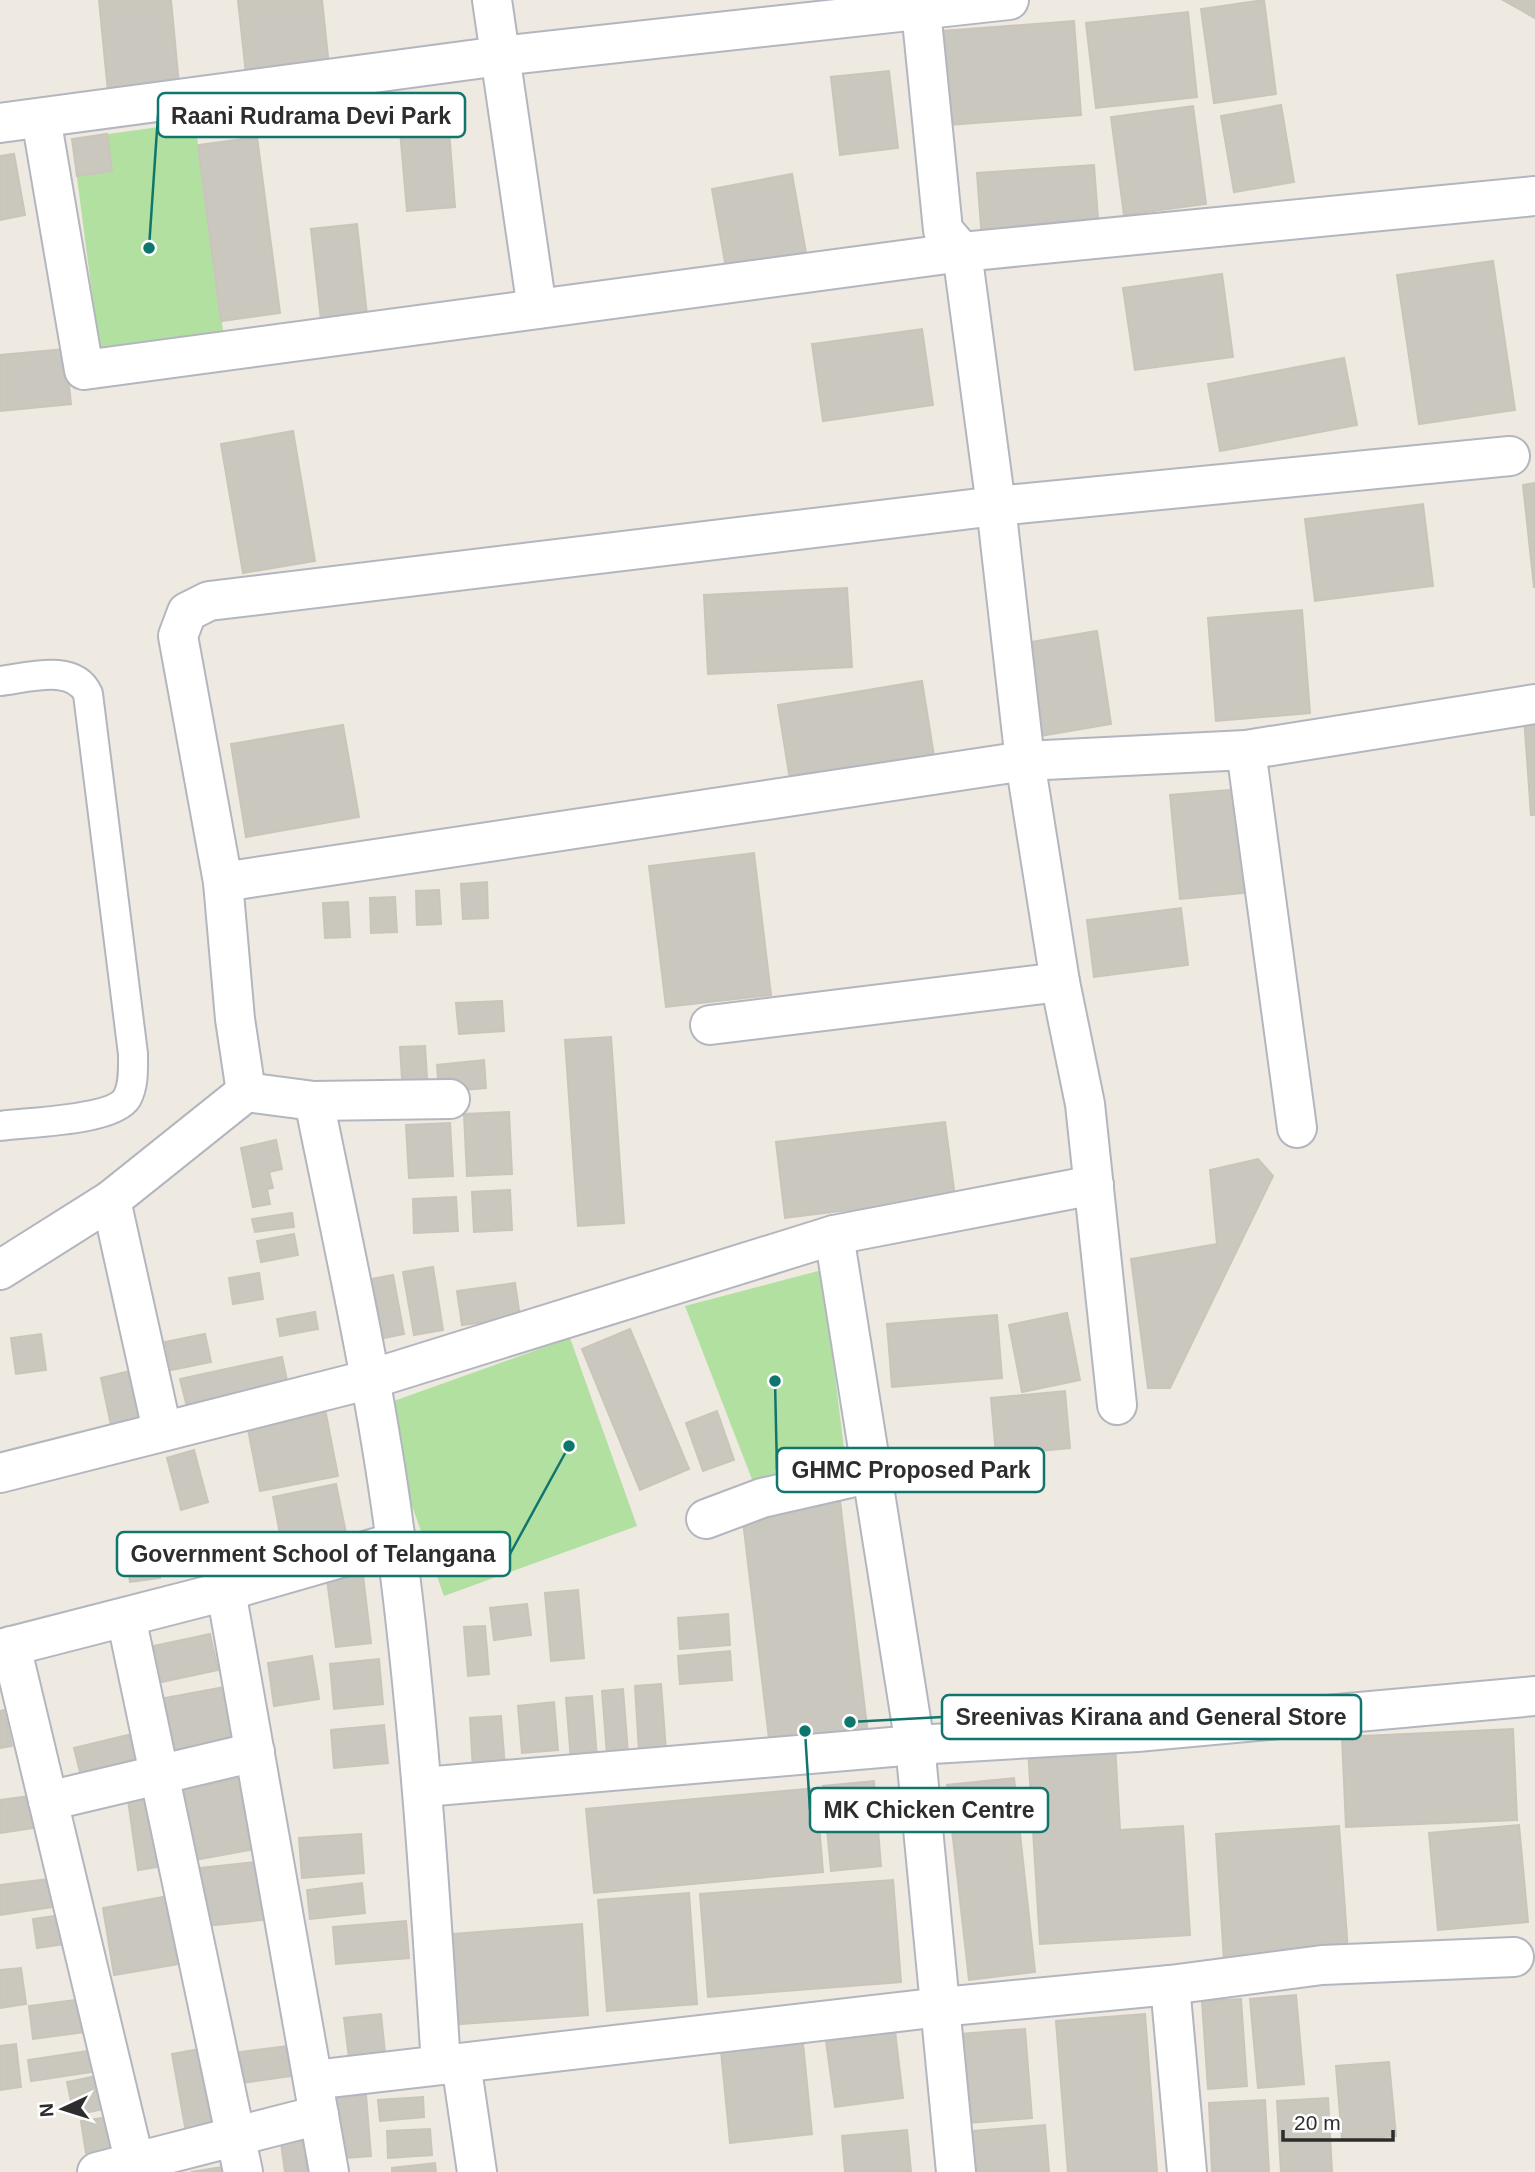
<svg xmlns="http://www.w3.org/2000/svg" width="1535" height="2172" font-family="Arial,sans-serif">
<rect width="100%" height="100%" fill="#eee9e1"/>
<g fill="#b2e0a1">
<polygon points="195,122 224,338 100,355 72,139"/>
<polygon points="822,1270 845,1457 755,1487 685,1306"/>
<polygon points="570,1338 637,1526 444,1596 377,1407"/>
</g>
<g fill="#cac7bf" stroke="#c9c5ba" stroke-width="2">
<polygon points="99,0 171,0 179,85 108,92"/>
<polygon points="238,0 322,0 329,66 246,74"/>
<polygon points="1264,0 1276,94 1214,103 1201,9"/>
<polygon points="1503,0 1535,0 1535,18"/>
<polygon points="1188,12 1197,97 1096,108 1086,23"/>
<polygon points="1074,21 1081,115 949,125 942,31"/>
<polygon points="889,71 898,148 840,155 831,77"/>
<polygon points="1281,105 1294,182 1234,192 1221,116"/>
<polygon points="1193,106 1206,204 1124,215 1111,117"/>
<polygon points="448,116 455,207 407,211 399,119"/>
<polygon points="107,134 112,171 77,176 72,139"/>
<polygon points="257,137 280,313 221,321 198,145"/>
<polygon points="14,154 25,215 0,220 0,156"/>
<polygon points="1094,165 1099,232 982,240 977,173"/>
<polygon points="792,174 806,253 726,268 712,189"/>
<polygon points="357,224 367,315 321,320 311,229"/>
<polygon points="1493,261 1515,410 1419,424 1397,275"/>
<polygon points="1222,274 1233,357 1135,370 1123,288"/>
<polygon points="922,329 933,405 823,421 812,344"/>
<polygon points="65,349 71,404 0,411 0,355"/>
<polygon points="1344,358 1357,425 1220,451 1208,384"/>
<polygon points="293,431 315,561 243,573 221,444"/>
<polygon points="1535,483 1535,587 1534,587 1523,485"/>
<polygon points="1423,504 1433,586 1315,601 1305,519"/>
<polygon points="847,588 852,667 708,674 704,595"/>
<polygon points="1302,610 1310,713 1216,721 1208,618"/>
<polygon points="1097,631 1111,724 1040,736 1025,643"/>
<polygon points="922,681 934,756 790,780 778,705"/>
<polygon points="1535,716 1535,815 1531,815 1524,717"/>
<polygon points="343,725 359,817 246,837 231,744"/>
<polygon points="1242,789 1253,892 1180,899 1170,795"/>
<polygon points="754,853 771,995 666,1007 649,866"/>
<polygon points="487,882 488,918 463,919 461,884"/>
<polygon points="439,890 441,924 417,925 416,891"/>
<polygon points="395,897 397,932 371,933 370,898"/>
<polygon points="348,902 350,937 325,938 323,903"/>
<polygon points="1181,908 1188,965 1094,977 1087,920"/>
<polygon points="502,1001 504,1031 459,1034 456,1003"/>
<polygon points="611,1037 624,1223 578,1226 565,1040"/>
<polygon points="425,1046 428,1093 403,1095 400,1047"/>
<polygon points="484,1060 486,1088 439,1092 437,1065"/>
<polygon points="509,1112 512,1174 467,1176 464,1114"/>
<polygon points="945,1122 955,1197 785,1218 776,1142"/>
<polygon points="450,1123 453,1176 409,1178 406,1125"/>
<polygon points="276,1140 282,1169 269,1172 273,1188 267,1189 270,1204 253,1207 241,1148"/>
<polygon points="1258,1159 1273,1176 1170,1388 1148,1388 1131,1259 1217,1244 1210,1170"/>
<polygon points="510,1190 512,1230 474,1232 472,1192"/>
<polygon points="456,1197 458,1231 414,1233 413,1199"/>
<polygon points="292,1213 294,1227 255,1232 252,1219"/>
<polygon points="294,1234 298,1255 261,1262 257,1241"/>
<polygon points="433,1267 443,1330 414,1335 403,1272"/>
<polygon points="259,1273 263,1299 233,1304 229,1278"/>
<polygon points="393,1275 404,1334 374,1340 361,1281"/>
<polygon points="515,1283 520,1317 462,1325 457,1291"/>
<polygon points="315,1312 318,1329 280,1336 277,1319"/>
<polygon points="1067,1313 1080,1380 1022,1392 1009,1325"/>
<polygon points="997,1315 1002,1378 892,1387 887,1324"/>
<polygon points="630,1329 689,1469 640,1490 582,1349"/>
<polygon points="41,1334 46,1370 16,1374 11,1338"/>
<polygon points="205,1334 211,1362 171,1370 165,1342"/>
<polygon points="282,1357 288,1385 187,1407 180,1379"/>
<polygon points="130,1371 141,1418 111,1425 101,1378"/>
<polygon points="1065,1391 1070,1448 996,1455 991,1398"/>
<polygon points="325,1409 338,1476 260,1491 247,1424"/>
<polygon points="717,1411 734,1460 703,1471 686,1423"/>
<polygon points="194,1450 208,1502 181,1510 167,1458"/>
<polygon points="336,1484 347,1538 283,1550 273,1497"/>
<polygon points="840,1501 868,1735 770,1747 742,1513"/>
<polygon points="152,1533 160,1578 130,1582 123,1538"/>
<polygon points="363,1575 371,1643 336,1647 327,1580"/>
<polygon points="578,1590 584,1658 551,1661 545,1593"/>
<polygon points="527,1604 531,1635 494,1640 490,1608"/>
<polygon points="728,1614 730,1645 680,1649 678,1618"/>
<polygon points="485,1626 489,1674 468,1676 464,1627"/>
<polygon points="210,1634 218,1670 157,1683 149,1647"/>
<polygon points="730,1651 732,1680 680,1684 678,1656"/>
<polygon points="312,1656 319,1699 274,1706 268,1663"/>
<polygon points="379,1659 383,1704 334,1709 330,1664"/>
<polygon points="661,1684 666,1750 639,1752 635,1686"/>
<polygon points="225,1687 235,1739 163,1753 154,1700"/>
<polygon points="623,1689 628,1754 607,1755 602,1691"/>
<polygon points="592,1696 597,1758 571,1761 566,1698"/>
<polygon points="554,1702 558,1750 522,1753 518,1706"/>
<polygon points="4,1710 12,1746 0,1748 0,1711"/>
<polygon points="501,1716 505,1768 473,1770 470,1718"/>
<polygon points="384,1725 388,1763 334,1768 331,1730"/>
<polygon points="1513,1729 1517,1820 1346,1827 1342,1737"/>
<polygon points="132,1734 139,1766 82,1780 74,1748"/>
<polygon points="1115,1744 1120,1830 1183,1826 1190,1935 1040,1944 1028,1749"/>
<polygon points="246,1777 260,1848 189,1861 177,1790"/>
<polygon points="1014,1778 1035,1972 969,1980 947,1785"/>
<polygon points="874,1781 881,1866 831,1871 823,1786"/>
<polygon points="816,1788 823,1872 594,1893 586,1809"/>
<polygon points="29,1796 34,1828 0,1833 0,1800"/>
<polygon points="154,1796 164,1866 138,1870 128,1800"/>
<polygon points="1519,1825 1528,1922 1438,1930 1429,1833"/>
<polygon points="1339,1826 1348,1952 1224,1961 1216,1834"/>
<polygon points="361,1834 364,1873 302,1878 299,1838"/>
<polygon points="265,1861 271,1919 197,1927 191,1869"/>
<polygon points="56,1878 60,1906 0,1915 0,1885"/>
<polygon points="893,1880 901,1982 708,1997 700,1894"/>
<polygon points="362,1883 365,1913 310,1919 307,1890"/>
<polygon points="689,1893 697,2004 607,2011 598,1900"/>
<polygon points="174,1895 185,1963 114,1975 103,1908"/>
<polygon points="62,1915 65,1944 37,1948 33,1919"/>
<polygon points="406,1921 409,1958 336,1964 333,1927"/>
<polygon points="582,1924 588,2015 448,2025 441,1935"/>
<polygon points="21,1968 26,2004 0,2008 0,1970"/>
<polygon points="1296,1995 1304,2084 1258,2088 1250,1999"/>
<polygon points="82,1999 86,2032 33,2039 29,2006"/>
<polygon points="1241,1999 1247,2086 1208,2089 1202,2001"/>
<polygon points="381,2014 385,2053 349,2058 344,2018"/>
<polygon points="1145,2014 1157,2172 1068,2172 1056,2021"/>
<polygon points="1025,2029 1032,2118 968,2123 960,2034"/>
<polygon points="895,2031 903,2098 835,2107 826,2041"/>
<polygon points="803,2043 812,2134 730,2143 721,2051"/>
<polygon points="16,2044 21,2087 0,2090 0,2046"/>
<polygon points="295,2045 299,2075 228,2085 224,2054"/>
<polygon points="205,2048 218,2127 186,2132 172,2054"/>
<polygon points="102,2049 105,2070 31,2081 28,2060"/>
<polygon points="1389,2062 1396,2136 1342,2140 1336,2066"/>
<polygon points="97,2076 104,2109 74,2115 67,2082"/>
<polygon points="366,2095 371,2156 332,2159 327,2097"/>
<polygon points="423,2097 424,2117 380,2121 378,2100"/>
<polygon points="1328,2098 1332,2172 1281,2172 1277,2101"/>
<polygon points="1265,2100 1269,2172 1212,2172 1209,2103"/>
<polygon points="110,2117 114,2149 86,2153 81,2121"/>
<polygon points="1045,2125 1049,2172 965,2172 962,2132"/>
<polygon points="430,2129 432,2155 388,2158 387,2131"/>
<polygon points="907,2130 911,2172 845,2172 842,2136"/>
<polygon points="303,2141 307,2172 285,2172 281,2143"/>
<polygon points="435,2163 436,2172 392,2172 392,2168"/>
<polygon points="235,2165 236,2172 191,2172"/>
</g>
<g fill="none" stroke-linecap="round" stroke-linejoin="round">
<defs>
<path id="pedestrian" d="M0,681C27,678 74,663 88,694L133,1054C133,1068 134,1085 127,1098C113,1121 28,1122 0,1126"/>
<g id="minor">
<polyline points="492,0 537,309"/>
<polyline points="920,0 943,230 962,252 996,506 1025,761 1060,982 1085,1104 1117,1405"/>
<polyline points="41,118 84,370 962,252 1535,196"/>
<polyline points="0,123 500,56 1009,0"/>
<polyline points="1246,750 1297,1128"/>
<polyline points="223,882 1025,761 1246,750 1535,704"/>
<polyline points="710,1025 1060,982"/>
<polyline points="246,1092 235,1019 223,882 178,636 187,612 209,601 996,506 1510,456"/>
<path d="M314,1101C344,1248 377,1394 396,1543C419,1717 430,1891 441,2065"/>
<polyline points="111,1200 162,1430"/>
<polyline points="834,1235 915,1745 956,2172"/>
<polyline points="0,1270 111,1200 246,1092 314,1101 450,1099"/>
<polyline points="0,1473 371,1379 834,1235 1094,1185"/>
<polyline points="706,1519 762,1498 872,1473"/>
<polyline points="226,1591 329,2172"/>
<polyline points="126,1617 243,2172"/>
<polyline points="11,1646 137,2172"/>
<polyline points="0,1649 226,1591 396,1542"/>
<polyline points="424,1787 915,1745 1137,1732 1535,1696"/>
<polyline points="48,1801 255,1752"/>
<polyline points="1170,1985 1187,2172"/>
<polyline points="461,2063 477,2172"/>
<polyline points="313,2080 941,2007 1170,1985 1322,1965 1514,1957"/>
<polyline points="97,2172 319,2115"/>
</g>
</defs>
<use href="#pedestrian" stroke="#b4b6bf" stroke-width="32"/>
<use href="#minor" stroke="#b4b6bf" stroke-width="42"/>
<use href="#pedestrian" stroke="#fff" stroke-width="28"/>
<use href="#minor" stroke="#fff" stroke-width="38"/>
</g>
<path fill="none" stroke="#0f766e" stroke-width="2.5" d="M149 248L158 115M775 1381L777 1470M569 1446L510 1554M850 1722L942 1717M805 1731L810 1810"/>
<g fill="#0f766e" stroke="#fff" stroke-width="2.5">
<circle cx="149" cy="248" r="7"/>
<circle cx="775" cy="1381" r="7"/>
<circle cx="569" cy="1446" r="7"/>
<circle cx="850" cy="1722" r="7"/>
<circle cx="805" cy="1731" r="7"/>
</g>
<g fill="#fff" stroke="#0f766e" stroke-width="2.5">
<rect x="158" y="93" width="307" height="44" rx="7"/>
<rect x="777" y="1448" width="267" height="44" rx="7"/>
<rect x="117" y="1532" width="393" height="44" rx="7"/>
<rect x="942" y="1695" width="419" height="44" rx="7"/>
<rect x="810" y="1788" width="238" height="44" rx="7"/>
</g>
<g font-size="23" text-anchor="middle" font-weight="bold" fill="#2d2d2d">
<text x="311" y="124">Raani Rudrama Devi Park</text>
<text x="911" y="1478">GHMC Proposed Park</text>
<text x="313" y="1562">Government School of Telangana</text>
<text x="1151" y="1725">Sreenivas Kirana and General Store</text>
<text x="929" y="1818">MK Chicken Centre</text>
</g>
<g transform="translate(63 2109) rotate(266)" stroke="#ffffff" stroke-width="5" paint-order="stroke">
<path d="M0-5L12 26L0 18L-12 26Z" fill="#2d2d2d"/>
<text y="-10" font-size="19" font-weight="bold" text-anchor="middle" fill="#2d2d2d">N</text>
</g>
<path d="M1283 2130v10h110v-10" fill="none" stroke="#2d2d2d" stroke-width="3.5"/>
<text x="1294" y="2130" font-size="21" fill="#2d2d2d" stroke="#ffffff" stroke-width="5" paint-order="stroke">20 m</text>
</svg>
